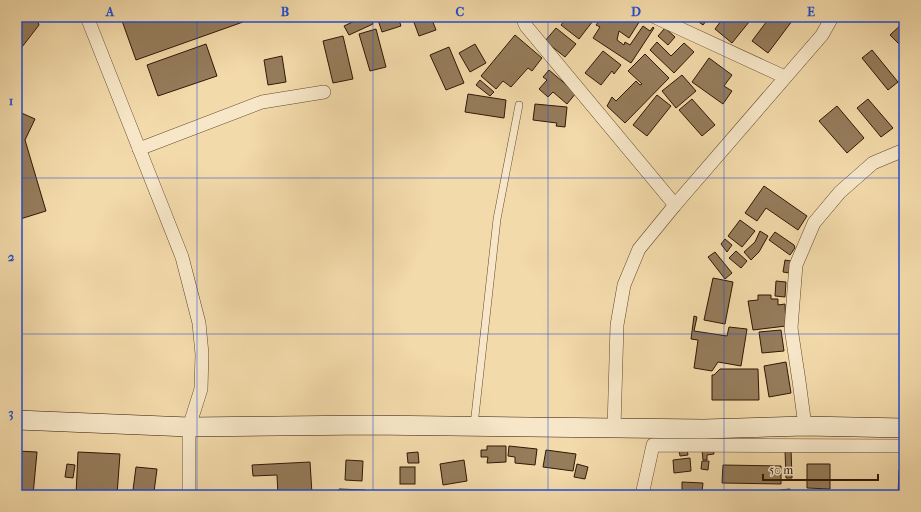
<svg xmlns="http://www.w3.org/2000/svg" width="921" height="512" font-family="'IM FELL French Canon',serif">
<rect width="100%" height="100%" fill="#f3daaa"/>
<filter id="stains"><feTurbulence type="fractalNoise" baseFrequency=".005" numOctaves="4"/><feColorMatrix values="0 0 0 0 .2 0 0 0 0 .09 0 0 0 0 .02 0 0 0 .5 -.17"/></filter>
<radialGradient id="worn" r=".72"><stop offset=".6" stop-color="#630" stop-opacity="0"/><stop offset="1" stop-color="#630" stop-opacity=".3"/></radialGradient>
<g fill="#957c5b" stroke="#301705">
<polygon points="17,17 36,17 39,25 22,47 17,46"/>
<polygon points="123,17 241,17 243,22 136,60 121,18"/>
<polygon points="363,17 370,17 373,24 349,35 344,26"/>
<polygon points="377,17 398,17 401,26 382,32"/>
<polygon points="412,17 431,17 436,30 419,36"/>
<polygon points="567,17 596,17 579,39 561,25"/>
<polygon points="602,17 638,17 641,19 629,38 619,31 617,40 624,45 625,42 630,45 643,26 650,31 653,27 654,28 631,63 593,38 600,27 596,25"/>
<polygon points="692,17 709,17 703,25"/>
<polygon points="724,17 753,17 732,43 715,29"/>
<polygon points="770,17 795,17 768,53 752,41"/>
<polygon points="904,22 904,49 890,35"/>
<polygon points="556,28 576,44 565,57 545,41"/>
<polygon points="665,28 675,37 668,45 658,36"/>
<polygon points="376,29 386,67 370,71 359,34"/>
<polygon points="515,35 542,58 532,71 528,68 511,87 503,81 496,89 481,76"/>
<polygon points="343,36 353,79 333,83 323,41"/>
<polygon points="657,42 671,56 684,43 694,52 674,73 650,50"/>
<polygon points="206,44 217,76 158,96 147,65"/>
<polygon points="475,44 486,63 470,72 459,53"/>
<polygon points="449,47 464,83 446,90 430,55"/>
<polygon points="872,50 898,82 888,90 862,58"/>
<polygon points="603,51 621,65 614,74 612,71 601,85 585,73"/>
<polygon points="645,54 669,78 625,123 607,106 612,97 616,101 636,81 640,85 642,84 628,71"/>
<polygon points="282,56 286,82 268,85 264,60"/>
<polygon points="709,58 732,75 724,86 732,91 723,104 692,82"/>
<polygon points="549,70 576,93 567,104 553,92 548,97 539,89 547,80 543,77"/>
<polygon points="682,75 696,91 676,108 662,91"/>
<polygon points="480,80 494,92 490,96 476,85"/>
<polygon points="468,94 506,100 504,118 465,112"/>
<polygon points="657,95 671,106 647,136 633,125"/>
<polygon points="692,99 715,125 702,136 679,110"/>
<polygon points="868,99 893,128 881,137 857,108"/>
<polygon points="535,104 567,107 565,127 556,126 557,123 533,120"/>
<polygon points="837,106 864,138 847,153 819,121"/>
<polygon points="17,111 35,119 25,140 46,211 17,220"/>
<polygon points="764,186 807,216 798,230 766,208 757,221 745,213"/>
<polygon points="740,220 755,231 742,247 728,236"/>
<polygon points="760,231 768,236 759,252 751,260 744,252 755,242"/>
<polygon points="775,232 794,245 795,248 790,255 769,240"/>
<polygon points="725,239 732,245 727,252 721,244"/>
<polygon points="736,251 747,261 741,268 729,258"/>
<polygon points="715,252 732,273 725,279 708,257"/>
<polygon points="785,260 791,261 789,273 783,272"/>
<polygon points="713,278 733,282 725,324 704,320"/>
<polygon points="776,281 786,282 785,297 775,296"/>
<polygon points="758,295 771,295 771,299 778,299 778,305 785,304 786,326 753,330 748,301 758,300"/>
<polygon points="694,316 697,317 694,331 727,336 729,327 747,329 741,366 718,362 712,371 694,368 698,340 691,339"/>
<polygon points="781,330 784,351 762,353 759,332"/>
<polygon points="786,362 791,393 769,397 764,366"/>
<polygon points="720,369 758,369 759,400 712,400 712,375 714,375"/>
<polygon points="487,446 506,446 506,462 487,463 488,457 481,457 481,450 487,450"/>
<polygon points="509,446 537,449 535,465 515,463 515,457 508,456"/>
<polygon points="687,449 688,455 680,456 679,450"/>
<polygon points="713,449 714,454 707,455 707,460 703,460 702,450"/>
<polygon points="791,449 792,478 786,478 785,450"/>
<polygon points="546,450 576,454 573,471 543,467"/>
<polygon points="17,451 37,452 33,495 17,495"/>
<polygon points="78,452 120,454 117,495 76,495"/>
<polygon points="418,452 419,463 408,463 407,453"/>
<polygon points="690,458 691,471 674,473 673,460"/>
<polygon points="346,460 363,461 362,481 345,480"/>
<polygon points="464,460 467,481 443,485 440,464"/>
<polygon points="702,461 709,461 708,470 701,469"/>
<polygon points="310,462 312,494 278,495 277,475 253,476 252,465"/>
<polygon points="67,464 75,465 73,478 65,477"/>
<polygon points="577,464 588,467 585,479 574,477"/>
<polygon points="807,464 830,464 830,489 807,488"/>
<polygon points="723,465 781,466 781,484 722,483"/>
<polygon points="136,467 157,469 154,492 133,490"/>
<rect x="400" y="467" width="15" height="17"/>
<polygon points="899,470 904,470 904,495 898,495"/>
<polygon points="682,482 703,483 702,492 682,492"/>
<polygon points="339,489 365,490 365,495 339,495"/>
<polygon points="790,489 790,495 781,495 780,490"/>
<polygon points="835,493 835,495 798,495 798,494"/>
</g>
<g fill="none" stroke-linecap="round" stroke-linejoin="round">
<defs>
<polyline id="service" points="474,425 497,219 519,105"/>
<g id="minor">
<polyline points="87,17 182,257 199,323 202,354 201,389 189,427 189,495"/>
<polyline points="522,17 526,26 675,205"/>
<polyline points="655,17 785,77"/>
<polyline points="139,149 262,102 324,92"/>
<polyline points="805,426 799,381 791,328 796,265 814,223 840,192 873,163 904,150"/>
<polyline points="614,428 617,325 624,285 639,249 675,205 822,35 831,19 830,17"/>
<polyline points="642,495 653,445 904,446"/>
</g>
<polyline id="secondary" points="17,420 189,427 369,425 704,429 805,426 904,428"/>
</defs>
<use href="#service" stroke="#61482e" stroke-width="8"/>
<use href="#minor" stroke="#61482e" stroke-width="14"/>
<use href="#secondary" stroke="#301705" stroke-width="20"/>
<use href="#service" stroke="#f7e7c8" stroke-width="7"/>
<use href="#minor" stroke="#f7e7c8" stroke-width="13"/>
<use href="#secondary" stroke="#f7e7c8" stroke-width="19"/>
</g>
<path fill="none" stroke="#1d4ed8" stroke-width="1" stroke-opacity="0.55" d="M197,17V495M373,17V495M548,17V495M724,17V495M17,178H904M17,334H904"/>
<rect width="921" height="512" fill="none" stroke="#f3daaa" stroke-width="44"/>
<path d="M763 474v6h115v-6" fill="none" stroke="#301705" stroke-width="2"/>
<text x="769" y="474" font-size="12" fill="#301705" stroke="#f7e7c8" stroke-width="3" paint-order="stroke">50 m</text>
<rect x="22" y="22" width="877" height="468" fill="none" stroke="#1d4ed8" stroke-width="1.5"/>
<g font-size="13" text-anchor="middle" font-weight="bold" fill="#1d4ed8">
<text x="110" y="16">A</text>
<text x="285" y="16">B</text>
<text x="460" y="16">C</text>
<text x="636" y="16">D</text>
<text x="811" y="16">E</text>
<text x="11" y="105">1</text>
<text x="11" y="261">2</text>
<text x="11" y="417">3</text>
</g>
<rect width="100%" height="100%" filter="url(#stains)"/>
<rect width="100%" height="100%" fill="url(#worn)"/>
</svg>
